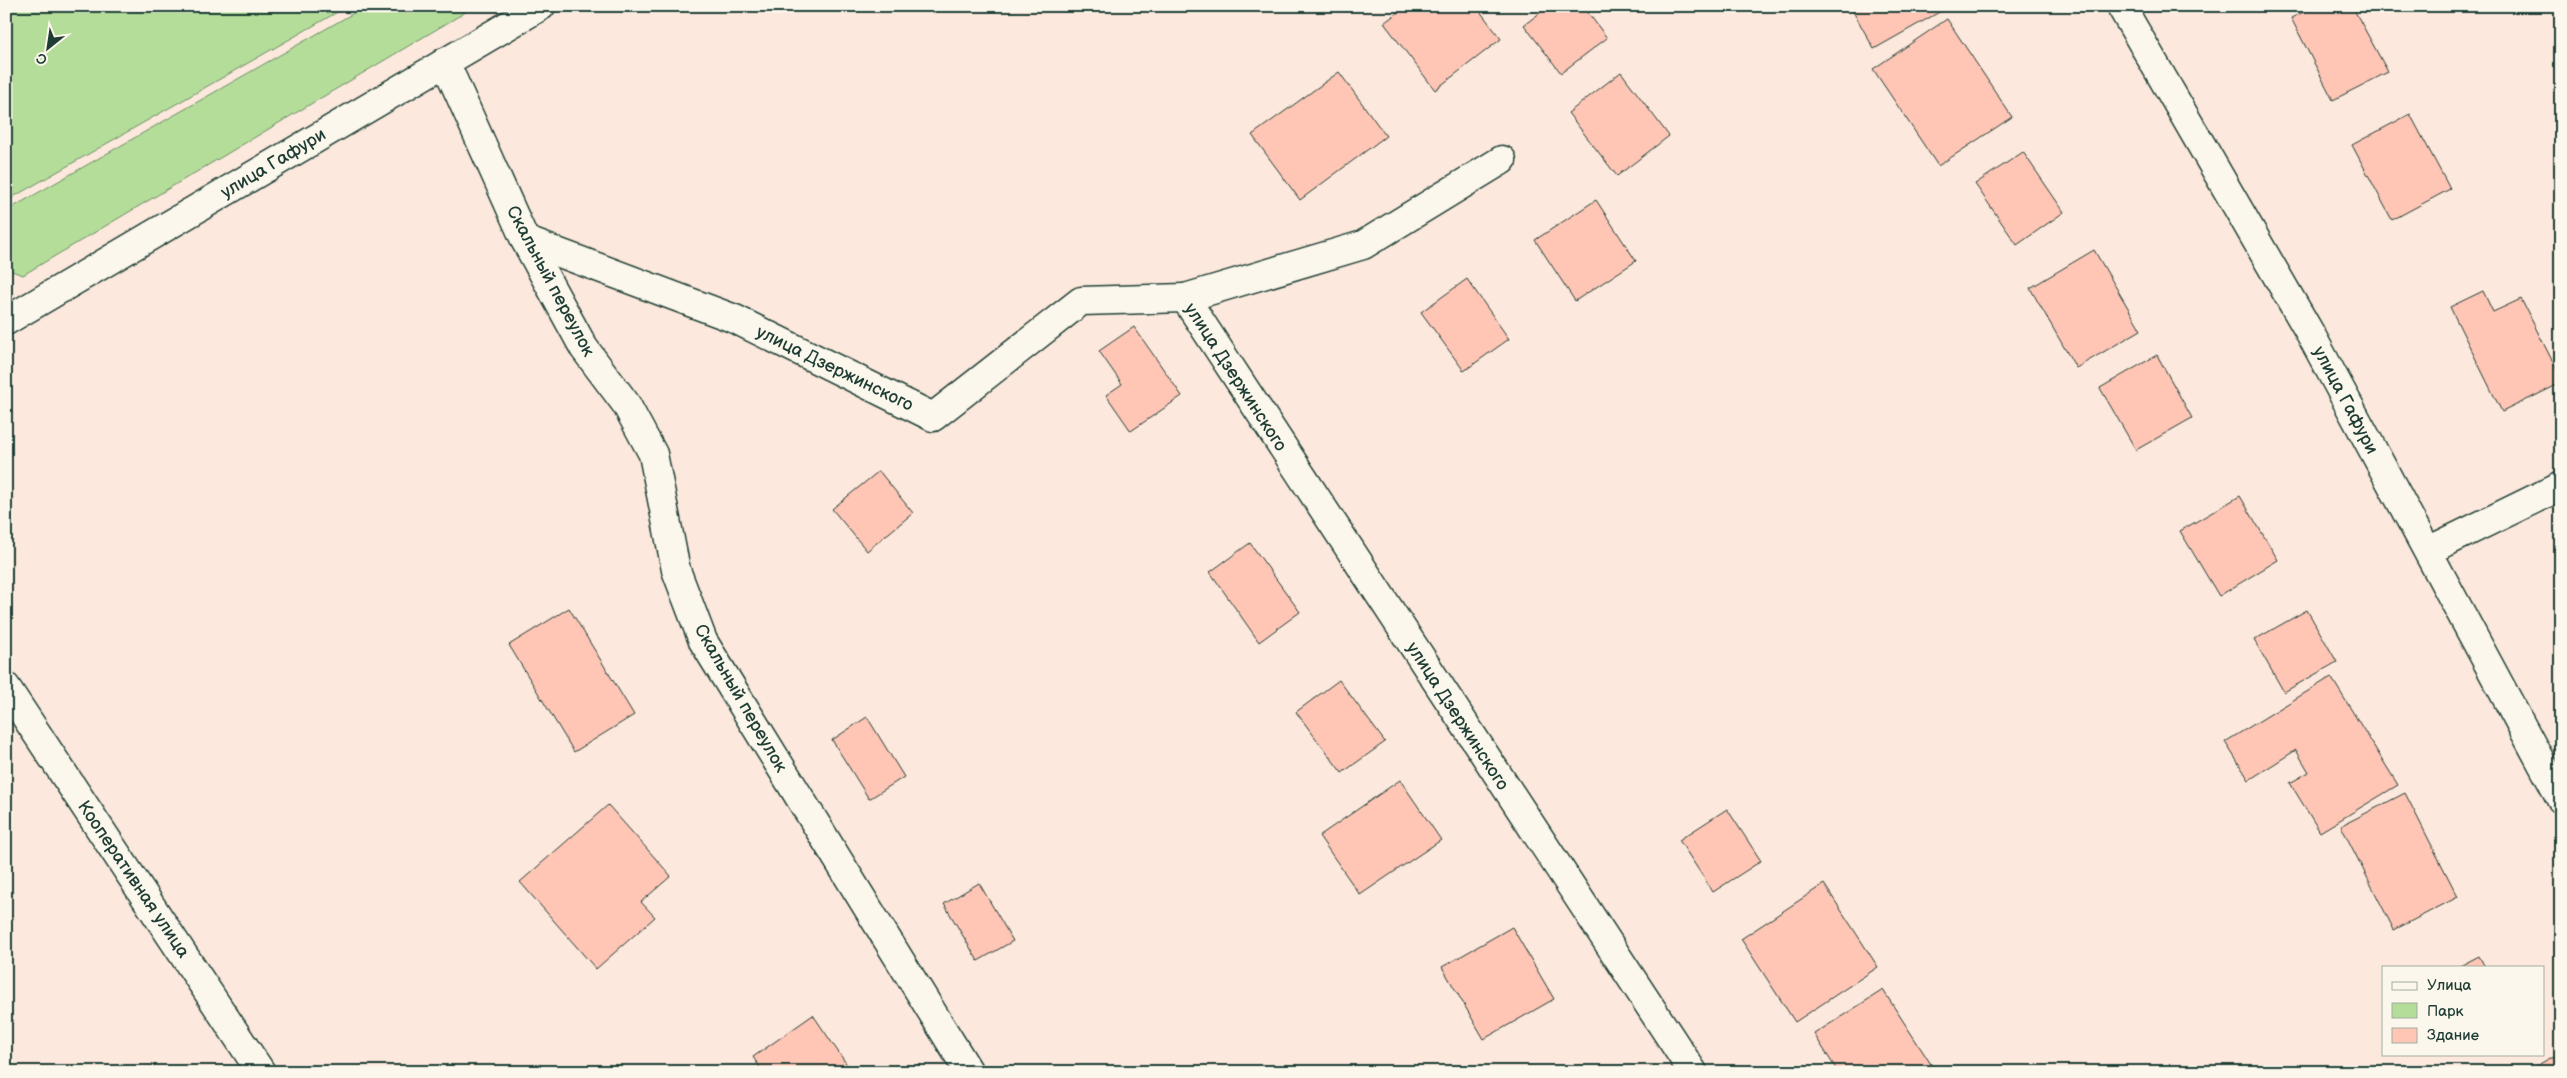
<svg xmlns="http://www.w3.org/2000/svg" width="2567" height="1078" font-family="'Balsamiq Sans',sans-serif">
<rect width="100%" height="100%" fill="#fce8dc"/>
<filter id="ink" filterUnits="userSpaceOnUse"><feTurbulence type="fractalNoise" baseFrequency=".02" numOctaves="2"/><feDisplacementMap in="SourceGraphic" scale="10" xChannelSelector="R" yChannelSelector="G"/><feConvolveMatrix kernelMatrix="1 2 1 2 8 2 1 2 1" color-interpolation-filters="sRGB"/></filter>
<g filter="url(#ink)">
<g fill="#b4dd99" stroke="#6a8d66">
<polygon points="6,6 348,6 6,201"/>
<polygon points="366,6 470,6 469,10 23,275 6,269 6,211"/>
</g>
<g fill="#ffc5b5" stroke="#1f3d34">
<polygon points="1406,6 1476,6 1501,39 1435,90 1384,23"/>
<polygon points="1549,6 1583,6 1607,38 1561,73 1524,25"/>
<polygon points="1850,6 1950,6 1874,49"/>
<polygon points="2316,6 2352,6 2388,72 2333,100 2291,18"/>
<polygon points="1947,19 2012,117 1938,166 1873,69"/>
<polygon points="1339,72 1386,136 1300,200 1252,135"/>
<polygon points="1621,72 1669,136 1617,176 1568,113"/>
<polygon points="2410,114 2450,189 2392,220 2352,145"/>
<polygon points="2023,152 2064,212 2017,245 1975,184"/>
<polygon points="1596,200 1636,261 1575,301 1535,240"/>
<polygon points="2094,250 2141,330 2076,368 2030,288"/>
<polygon points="1467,279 1509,339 1464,371 1421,312"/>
<polygon points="2483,291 2493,312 2521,299 2561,378 2561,383 2502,412 2450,307"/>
<polygon points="1134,327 1182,396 1131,431 1106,395 1122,384 1099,351"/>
<polygon points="2157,355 2192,418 2136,450 2100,388"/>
<polygon points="879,471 913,513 867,551 832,509"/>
<polygon points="2240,496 2278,560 2219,596 2180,531"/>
<polygon points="1250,543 1300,612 1259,642 1210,572"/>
<polygon points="569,608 634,715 574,752 509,645"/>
<polygon points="2307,610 2337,662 2284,692 2254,640"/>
<polygon points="2331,677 2398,785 2320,832 2290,783 2309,772 2296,750 2249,780 2225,742"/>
<polygon points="1339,680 1385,742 1342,773 1296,712"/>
<polygon points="867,717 904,777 869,799 832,740"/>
<polygon points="1400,780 1441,840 1360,895 1319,836"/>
<polygon points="2405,793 2458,897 2394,930 2341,826"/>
<polygon points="608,805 671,876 641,902 655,917 596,969 520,882"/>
<polygon points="1727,809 1761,861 1713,892 1679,840"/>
<polygon points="979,883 1013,941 978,961 944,904"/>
<polygon points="1824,884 1878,967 1795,1022 1741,939"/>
<polygon points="1512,927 1554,999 1484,1039 1442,967"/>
<polygon points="2479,956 2485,967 2458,967"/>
<polygon points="1883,990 1936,1072 1838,1072 1814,1034"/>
<polygon points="813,1015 852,1072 763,1072 753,1057"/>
<polygon points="2554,1056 2561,1072 2525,1072"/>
</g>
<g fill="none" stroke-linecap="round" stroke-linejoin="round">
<defs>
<g id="minor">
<polyline points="2121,6 2310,333 2561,799"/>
<polyline points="445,62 525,240 584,348 626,404 653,454 676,570 703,641 969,1072"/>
<polyline points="525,240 735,319 933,417 1081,301 1185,298 1693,1072"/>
<polyline points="1185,298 1363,245 1502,160"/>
<polyline points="6,321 541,6"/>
<polyline points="2428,551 2561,486"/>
<polyline points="6,687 261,1072"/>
</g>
</defs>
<use href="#minor" stroke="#1f3d34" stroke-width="31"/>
<use href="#minor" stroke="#fbf7ec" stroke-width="28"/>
</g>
</g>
<g text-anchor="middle" stroke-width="5" stroke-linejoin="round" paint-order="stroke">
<g font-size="18" fill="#1f3d34" stroke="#fbf7ec">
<text transform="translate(273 163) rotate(-31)" y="6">улица Гафури</text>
<text transform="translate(551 281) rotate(62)" y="6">Скальный переулок</text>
<text transform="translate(835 368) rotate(26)" y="6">улица Дзержинского</text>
<text transform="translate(1236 377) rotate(57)" y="6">улица Дзержинского</text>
<text transform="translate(2346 400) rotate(62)" y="6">улица Гафури</text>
<text transform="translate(741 698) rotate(60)" y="6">Скальный переулок</text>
<text transform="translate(1458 716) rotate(57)" y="6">улица Дзержинского</text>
<text transform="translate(134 879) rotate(56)" y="6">Кооперативная улица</text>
</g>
</g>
<rect width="2567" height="1078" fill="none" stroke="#fbf7ec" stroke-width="25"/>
<rect x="12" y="12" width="2542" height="1053" fill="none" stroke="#1f3d34" stroke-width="2" filter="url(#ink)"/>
<rect x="2382" y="966" width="162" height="90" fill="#fbf7ec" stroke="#a3ada2"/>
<rect x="2392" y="982" width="25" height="8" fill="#fbf7ec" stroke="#a3ada2"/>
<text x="2427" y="990" font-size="15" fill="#1f3d34">Улица</text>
<rect x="2392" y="1003" width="25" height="15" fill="#b4dd99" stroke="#a3ada2"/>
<text x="2427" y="1016" font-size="15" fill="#1f3d34">Парк</text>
<rect x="2392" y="1028" width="25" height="15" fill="#ffc5b5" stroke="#a3ada2"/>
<text x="2427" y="1040" font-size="15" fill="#1f3d34">Здание</text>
<g transform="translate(48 48) rotate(210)" stroke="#fbf7ec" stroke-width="4" paint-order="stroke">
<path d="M0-4L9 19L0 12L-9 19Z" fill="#1f3d34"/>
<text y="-8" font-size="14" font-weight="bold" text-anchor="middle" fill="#1f3d34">С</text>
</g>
</svg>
